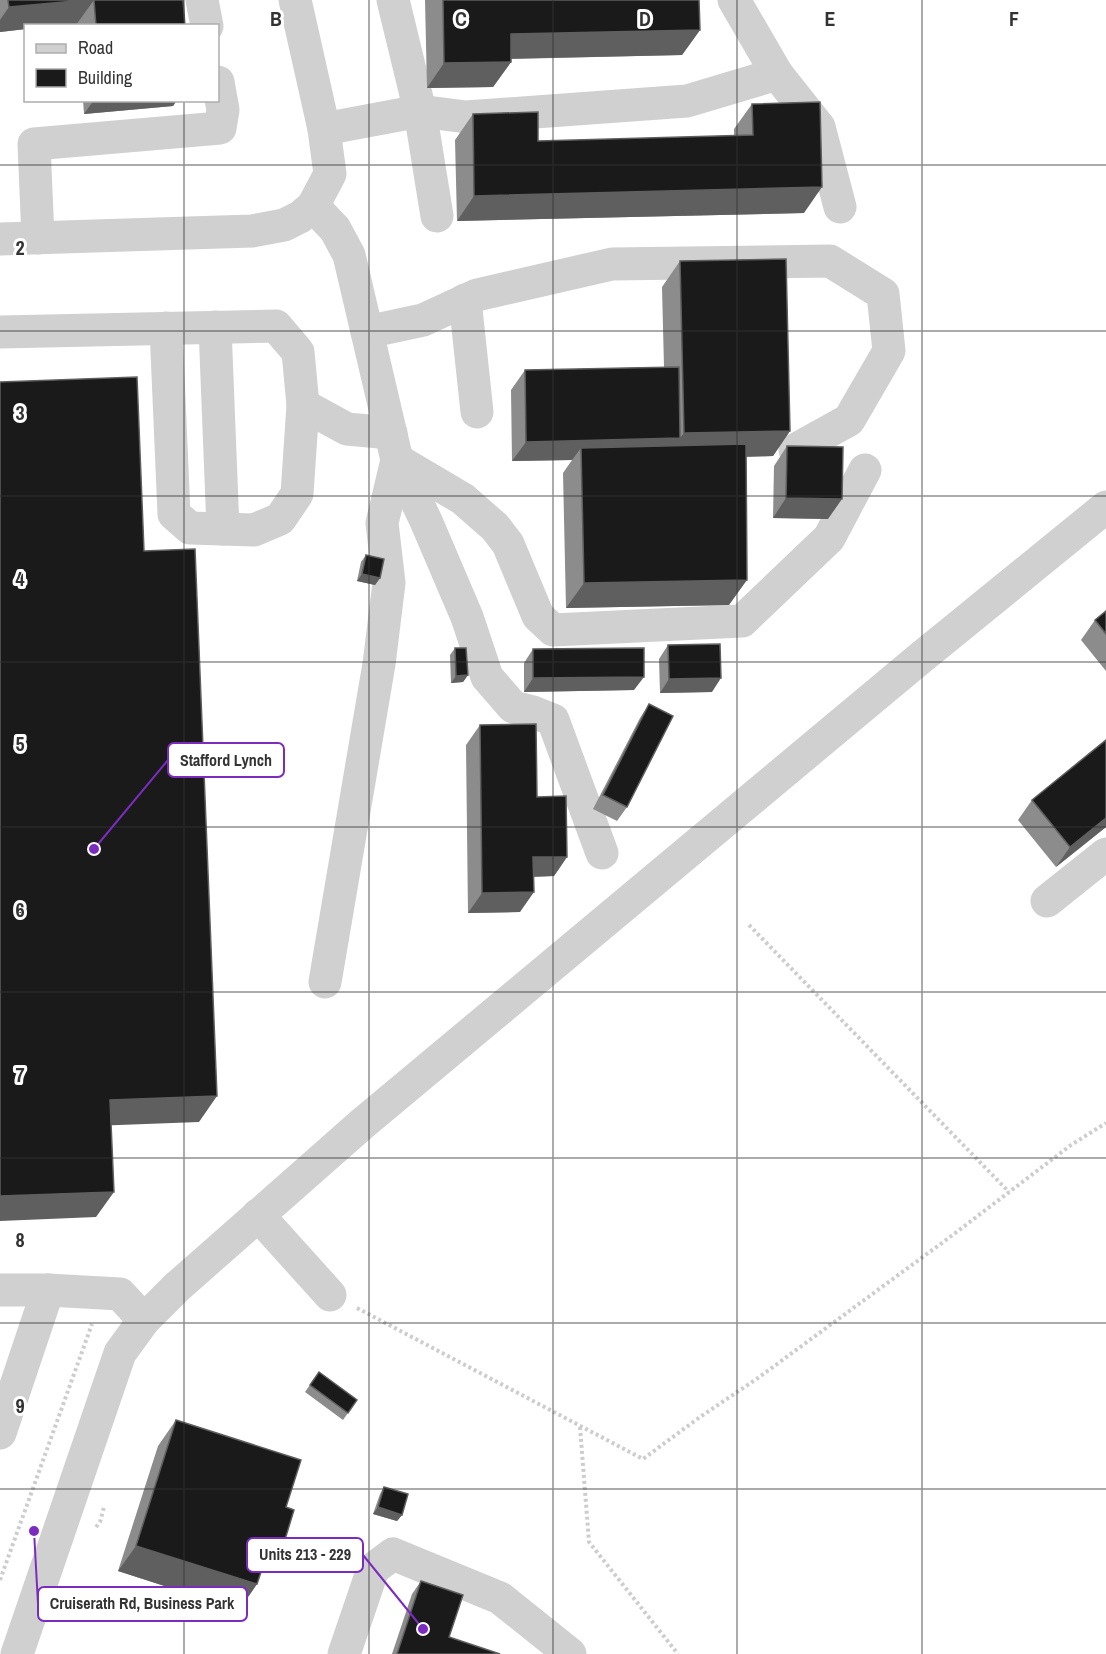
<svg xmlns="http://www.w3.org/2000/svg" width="1106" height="1654" font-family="'Archivo Narrow',sans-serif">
<rect width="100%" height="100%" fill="#fff"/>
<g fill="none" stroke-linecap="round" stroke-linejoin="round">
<g stroke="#cdcdcd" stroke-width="4" stroke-dasharray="3 3" stroke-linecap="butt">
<polyline points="749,925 1009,1192"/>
<polyline points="357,1308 643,1459 700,1417 758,1378 950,1237 1071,1145 1106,1123"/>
<polyline points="580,1427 589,1542 678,1654"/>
<polyline points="96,1527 100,1522 104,1507"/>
<polyline points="0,1580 92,1324"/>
</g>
<g stroke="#d0d0d0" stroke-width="33">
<polyline points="202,0 207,26"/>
<polyline points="393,0 420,111 437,216"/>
<polyline points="734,0 777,74 819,127 840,207"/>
<polyline points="324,129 420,111 466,117 687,101 777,74"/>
<polyline points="313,206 335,229 349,255 397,460 426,521 467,617 487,677 513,707 533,712 553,720 602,853"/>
<polyline points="38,238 34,144 220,128 223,110 218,82"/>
<polyline points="0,239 252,231 284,225 300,217 313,206 330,174 324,129 295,0"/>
<polyline points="465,300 477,412"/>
<polyline points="215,327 223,529"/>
<polyline points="166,328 174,514 190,528 254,530 280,519 297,494 303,405"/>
<polyline points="0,332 276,326 298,352 303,405 347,429 391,433"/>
<polyline points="367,332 423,320 477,295 612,264 830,261 883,294 889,351 849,420 795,450"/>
<polyline points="397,460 463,499 495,527 508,544 538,616 553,630 742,621 829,538 865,470"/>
<polyline points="1047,901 1106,854"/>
<polyline points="325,982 379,664 389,583 382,523 397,460"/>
<polyline points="258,1215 330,1295"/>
<polyline points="0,1290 48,1290 120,1294 144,1320"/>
<polyline points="0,1433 48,1290"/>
<polyline points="17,1654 120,1353 144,1320 177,1287 362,1124 918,660 1106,507"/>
<polyline points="344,1654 373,1569 393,1554 500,1598 570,1654"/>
</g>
</g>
<g fill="#8c8c8c">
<polygon points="0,0 183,0 185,26 26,26 26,29 0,32"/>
<polygon points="425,0 699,0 700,30 682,55 511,59 511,62 493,87 427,88"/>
<polygon points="83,100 177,100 173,106 84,114"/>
<polygon points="752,104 804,213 457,221 455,140 473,114 538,141 734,136 734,129"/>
<polygon points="680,261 790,431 773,456 746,457 729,605 566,608 563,473 572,460 512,461 511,390 525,370 664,367 662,287"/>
<polygon points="787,446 828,519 773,518 774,466"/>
<polygon points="366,555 380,578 375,585 357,581 361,562"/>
<polygon points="1106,611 1106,671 1081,640 1095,620"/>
<polygon points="668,645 712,692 660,693 659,659"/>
<polygon points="455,648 468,675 463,682 451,683 450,655"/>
<polygon points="533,649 634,690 524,692 524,663"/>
<polygon points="649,704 627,807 617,821 593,809 640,718"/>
<polygon points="480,725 537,797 567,857 554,876 534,877 520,912 468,913 466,745"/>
<polygon points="1032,800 1106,827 1056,867 1018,820"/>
<polygon points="319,1372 357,1400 343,1420 305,1392"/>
<polygon points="176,1420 265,1571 261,1570 257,1584 239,1610 118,1571 158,1446"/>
<polygon points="384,1487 402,1515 397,1521 373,1514 380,1494"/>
<polygon points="421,1581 449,1637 500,1654 392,1654 412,1594"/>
</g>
<g fill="#5f5f5f">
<polygon points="86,0 94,0 76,25 26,26 26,29 0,32 0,20 9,7"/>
<polygon points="700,30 682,55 493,59 511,34"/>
<polygon points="511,62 493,87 427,88 444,63"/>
<polygon points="94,100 177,100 173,106 84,114"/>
<polygon points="822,187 804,213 457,221 474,196"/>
<polygon points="790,431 773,456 581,460 581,448 572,460 512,461 526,442 680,438 684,433"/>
<polygon points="786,498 842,499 828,519 773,518"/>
<polygon points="362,574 380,578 375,585 357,581"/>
<polygon points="747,580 729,605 566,608 584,583"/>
<polygon points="468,675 463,682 451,683 456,676"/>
<polygon points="644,677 634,690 524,692 533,678"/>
<polygon points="721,678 712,692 660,693 669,679"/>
<polygon points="1106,818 1106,827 1056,867 1070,847"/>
<polygon points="533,857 567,857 554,876 520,877"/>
<polygon points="534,892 520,912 468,913 482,893"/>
<polygon points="217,1096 199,1122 92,1126 110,1100"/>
<polygon points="114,1192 96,1217 0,1221 0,1196"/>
<polygon points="378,1507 402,1515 397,1521 373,1514"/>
<polygon points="271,1542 283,1546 265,1571 253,1567"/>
<polygon points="136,1546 257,1584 239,1610 118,1571"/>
</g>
<g fill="#1a1a1a" stroke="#5f5f5f" stroke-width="1.5">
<polygon points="8,0 86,0 9,7"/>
<polygon points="94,0 183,0 185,26 96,26"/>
<polygon points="443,0 699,0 700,30 511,34 511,62 444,63"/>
<polygon points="820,102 822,187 474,196 473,114 538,112 538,141 753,135 752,104"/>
<polygon points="786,259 790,431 684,433 680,261"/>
<polygon points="679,367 680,438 526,442 525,370"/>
<polygon points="137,377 144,551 195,549 217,1096 110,1100 114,1192 0,1196 0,382"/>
<polygon points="746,444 747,580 584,583 581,448"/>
<polygon points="787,446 843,447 842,499 786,498"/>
<polygon points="366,555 384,559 380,578 362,574"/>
<polygon points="1106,611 1106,634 1095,620"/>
<polygon points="720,644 721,678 669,679 668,645"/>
<polygon points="455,648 466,648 468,675 456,676"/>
<polygon points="644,648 644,677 533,678 533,649"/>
<polygon points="649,704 673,716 627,807 603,795"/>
<polygon points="536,724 537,797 566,796 567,857 533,857 534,892 482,893 480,725"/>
<polygon points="1106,740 1106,818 1070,847 1032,800"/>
<polygon points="319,1372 357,1400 348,1413 310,1385"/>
<polygon points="176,1420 301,1460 286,1507 294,1510 283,1546 271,1542 257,1584 136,1546"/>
<polygon points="384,1487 408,1494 402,1515 378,1507"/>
<polygon points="421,1581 463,1595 449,1637 500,1654 397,1654"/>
</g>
<path fill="none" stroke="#333" stroke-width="1.5" stroke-opacity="0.55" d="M184,0V26M369,0V1654M553,0V1654M737,0V1654M922,0V1654M184,100V1654M0,165H1106M0,331H1106M0,496H1106M0,662H1106M0,827H1106M0,992H1106M0,1158H1106M0,1323H1106M0,1489H1106"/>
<g font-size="20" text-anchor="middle" font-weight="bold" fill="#333" stroke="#fff" stroke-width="6" stroke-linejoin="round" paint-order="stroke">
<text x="276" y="26">B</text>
<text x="461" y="26">C</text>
<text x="645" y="26">D</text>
<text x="830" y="26">E</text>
<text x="1014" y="26">F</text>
<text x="20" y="255">2</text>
<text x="20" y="420">3</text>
<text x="20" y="586">4</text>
<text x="20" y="751">5</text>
<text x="20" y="917">6</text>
<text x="20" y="1082">7</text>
<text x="20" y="1247">8</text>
<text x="20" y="1413">9</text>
</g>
<path fill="none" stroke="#7b2cbf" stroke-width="2" d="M94 849L168 760M423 1629L363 1555M34 1531L38 1604"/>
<g fill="#7b2cbf" stroke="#fff" stroke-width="2">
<circle cx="94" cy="849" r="6"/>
<circle cx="423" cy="1629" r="6"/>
<circle cx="34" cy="1531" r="6"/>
</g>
<g fill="#fff" stroke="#7b2cbf" stroke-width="2">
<rect x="168" y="743" width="116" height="34" rx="6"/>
<rect x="247" y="1538" width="116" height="34" rx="6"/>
<rect x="38" y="1587" width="209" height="34" rx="6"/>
</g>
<g font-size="16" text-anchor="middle" font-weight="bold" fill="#333">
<text x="226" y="766">Stafford Lynch</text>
<text x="305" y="1560">Units 213 - 229</text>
<text x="142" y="1609">Cruiserath Rd, Business Park</text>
</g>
<rect x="24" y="24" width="195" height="78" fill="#ffffff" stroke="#adadad" stroke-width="1.5"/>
<rect x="36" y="44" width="30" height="9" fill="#d0d0d0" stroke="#adadad" stroke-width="1.5"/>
<text x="78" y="54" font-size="18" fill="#333333">Road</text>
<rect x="36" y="69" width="30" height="18" fill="#1a1a1a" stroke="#adadad" stroke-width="1.5"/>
<text x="78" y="84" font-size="18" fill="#333333">Building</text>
</svg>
